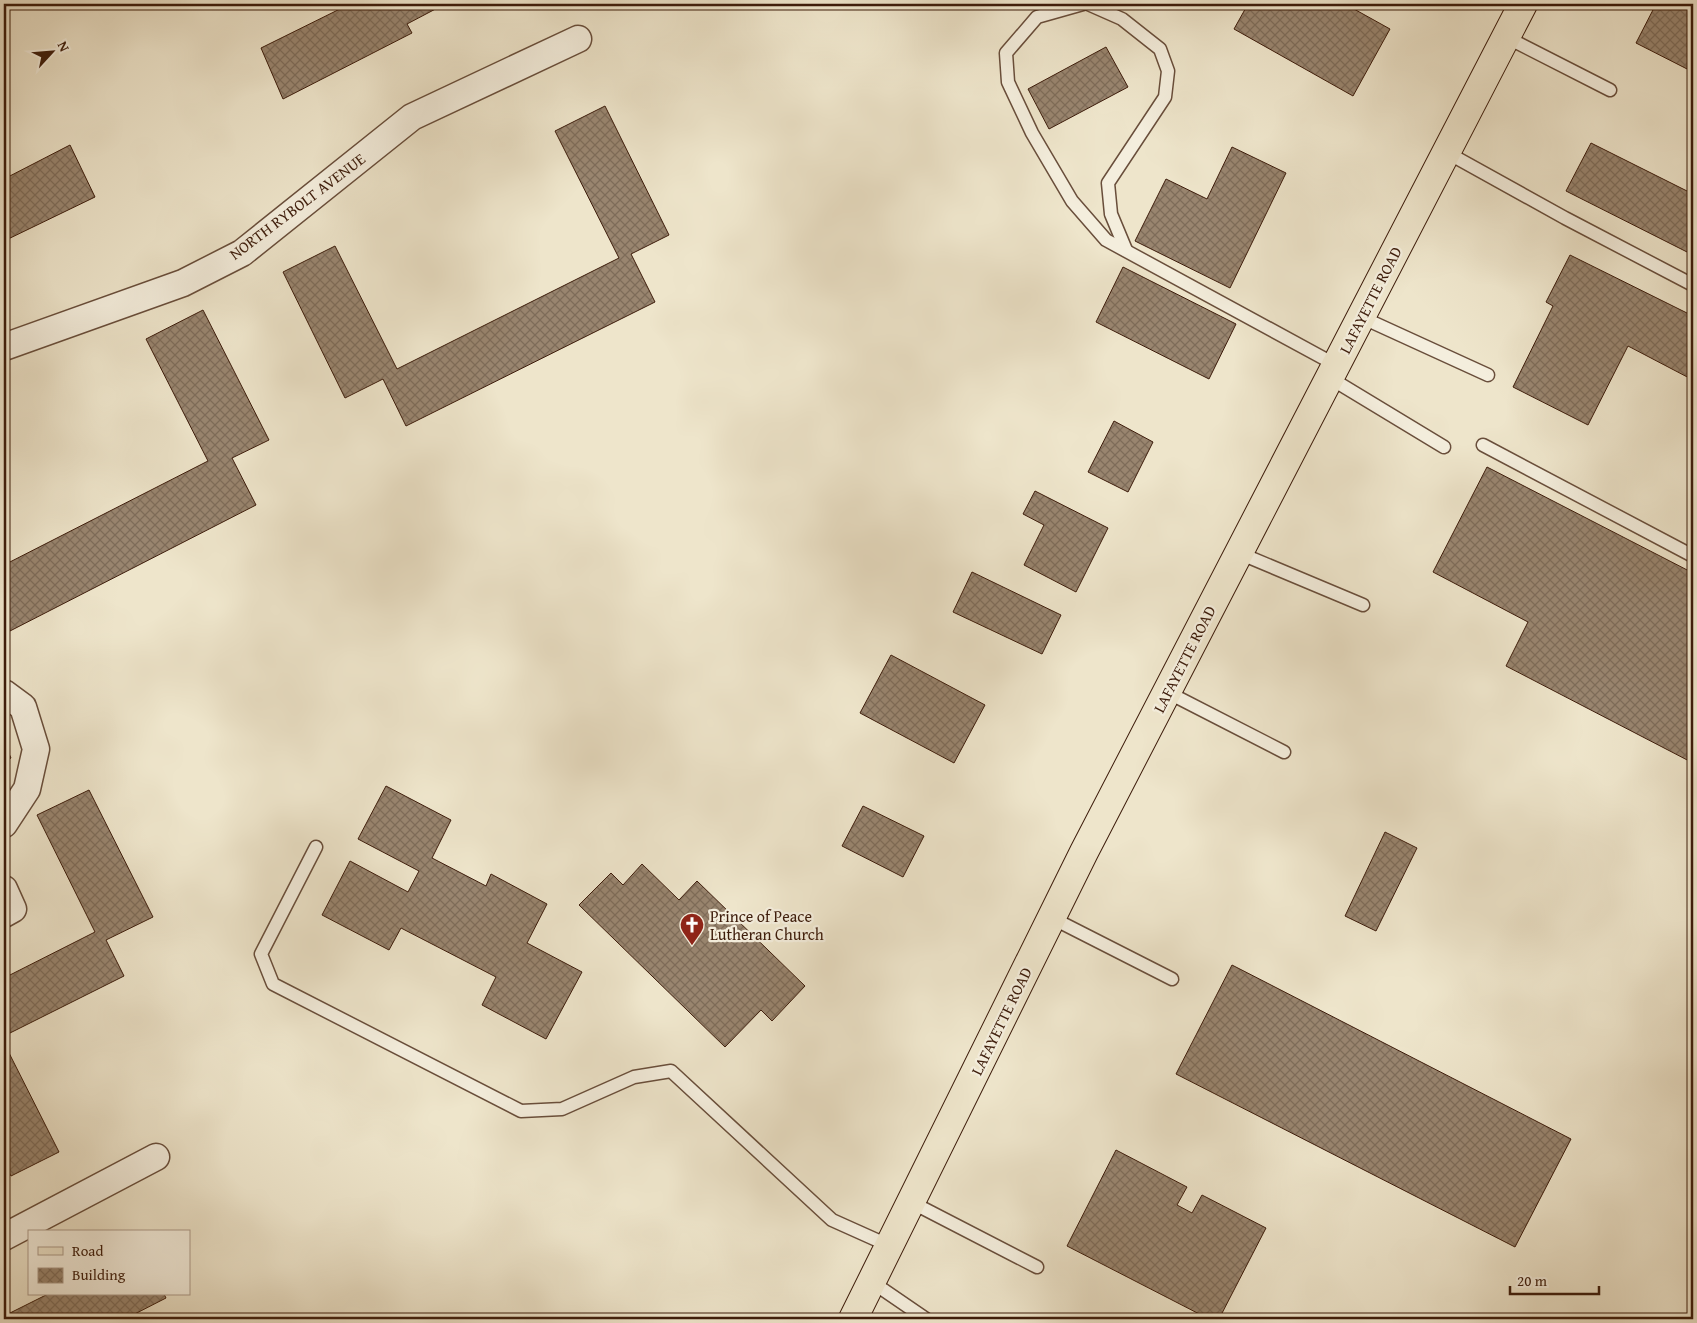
<svg xmlns="http://www.w3.org/2000/svg" width="1697" height="1323" font-family="'Gentium Book Plus',serif">
<defs>
<pattern id="building-cross-hatch" width="8" height="8" patternUnits="userSpaceOnUse" patternTransform="scale(1.25)"><rect width="8" height="8" fill="#99856f"/><path d="M0 0l8 8M0 8l8-8" fill="none" stroke="#7e6c59"/></pattern>
</defs>
<rect width="100%" height="100%" fill="#eee5cb"/>
<filter id="stains"><feTurbulence type="fractalNoise" baseFrequency=".004" numOctaves="4"/><feColorMatrix values="0 0 0 0 .2 0 0 0 0 .09 0 0 0 0 .02 0 0 0 .5 -.17"/></filter>
<radialGradient id="worn" r=".72"><stop offset=".6" stop-color="#630" stop-opacity="0"/><stop offset="1" stop-color="#630" stop-opacity=".3"/></radialGradient>
<g fill="url(#building-cross-hatch)" stroke="#3d1c0b">
<polygon points="4,4 15,4 15,5 4,11"/>
<polygon points="350,4 445,4 407,24 412,33 283,99 261,48"/>
<polygon points="1248,4 1345,4 1390,29 1353,96 1234,29"/>
<polygon points="1656,4 1693,4 1693,72 1636,43"/>
<polygon points="1106,47 1128,87 1049,129 1028,89"/>
<polygon points="605,106 669,235 631,254 655,302 406,426 383,379 345,398 283,272 335,246 397,369 619,258 555,131"/>
<polygon points="1591,143 1693,194 1693,255 1566,191"/>
<polygon points="70,145 95,197 4,241 4,179"/>
<polygon points="1232,147 1286,173 1230,288 1135,241 1166,179 1207,199"/>
<polygon points="1570,255 1693,316 1693,380 1628,346 1588,425 1513,387 1553,306 1546,302"/>
<polygon points="1123,267 1236,324 1209,379 1096,322"/>
<polygon points="203,310 269,440 232,458 256,505 8,632 4,624 4,565 208,461 146,339"/>
<polygon points="1114,421 1153,442 1128,492 1088,472"/>
<polygon points="1487,467 1693,573 1693,763 1506,666 1528,622 1433,572"/>
<polygon points="1035,491 1108,528 1076,592 1024,565 1044,525 1023,514"/>
<polygon points="972,572 1061,615 1042,654 953,612"/>
<polygon points="891,655 985,705 954,763 860,713"/>
<polygon points="4,743 11,758 4,762"/>
<polygon points="386,786 451,820 432,858 486,886 491,874 547,904 527,943 582,972 546,1039 482,1005 496,977 401,928 389,950 322,915 350,861 408,892 419,871 358,839"/>
<polygon points="89,790 153,917 106,940 124,976 4,1036 4,978 95,932 37,815"/>
<polygon points="863,806 924,836 903,877 842,846"/>
<polygon points="1385,832 1417,848 1376,931 1345,916"/>
<polygon points="642,864 679,900 697,881 805,986 772,1021 761,1010 725,1047 579,905 611,873 623,885"/>
<polygon points="1232,965 1571,1139 1515,1247 1176,1074"/>
<polygon points="4,1043 59,1152 11,1176 4,1163"/>
<polygon points="1116,1150 1187,1187 1177,1205 1192,1213 1202,1195 1266,1228 1219,1319 1209,1319 1067,1246"/>
<polygon points="48,1294 164,1294 166,1298 125,1319 4,1319 4,1316"/>
</g>
<g fill="none" stroke-linecap="round" stroke-linejoin="round">
<defs>
<g id="service">
<polyline points="1083,4 1037,17 1006,53 1008,82 1032,133 1072,201 1106,240 1336,365"/>
<polyline points="1088,4 1122,19 1160,49 1168,71 1165,97 1108,183 1111,214 1126,250"/>
<polyline points="1506,37 1610,90"/>
<polyline points="1446,152 1565,218 1693,285"/>
<polyline points="1361,317 1488,375"/>
<polyline points="1330,378 1444,447"/>
<polyline points="1483,445 1693,556"/>
<polyline points="1239,553 1363,605"/>
<polyline points="1167,692 1284,752"/>
<polyline points="316,847 261,954 273,984 521,1111 562,1109 634,1077 671,1071 832,1220 890,1246"/>
<polyline points="1052,918 1172,979"/>
<polyline points="911,1202 1037,1267"/>
<polyline points="872,1282 926,1319"/>
</g>
<g id="minor">
<polyline points="4,347 183,283 242,253 412,117 578,39"/>
<polyline points="4,693 23,707 36,749 27,789 4,824"/>
<polyline points="4,889 13,909 4,914"/>
<polyline points="4,1237 156,1157"/>
</g>
<polyline id="primary" points="853,1319 1084,852 1523,4"/>
</defs>
<use href="#service" stroke="#694e3b" stroke-width="15"/>
<use href="#minor" stroke="#694e3b" stroke-width="29"/>
<use href="#primary" stroke="#3d1c0b" stroke-width="30"/>
<use href="#service" stroke="#f4eedd" stroke-width="12"/>
<use href="#minor" stroke="#f4eedd" stroke-width="26"/>
<use href="#primary" stroke="#eee5cb" stroke-width="28"/>
</g>
<defs>
<symbol id="church-pin" viewBox="-11 -11 22 30"><path d="M0 17L-7.5 6A9.5 9.5 0 1 1 7.5 6Z" fill="#8f2418" stroke="#f4eedd"/><path d="M-1.2-6h2.4v3.5h3.3v2.4h-3.3V6h-2.4V-.1h-3.3v-2.4h3.3Z" fill="#fff"/></symbol>
</defs>
<g fill-rule="evenodd">
<use href="#church-pin" x="678" y="911" width="28" height="38"/>
</g>
<g text-anchor="middle" stroke-width="4.5" stroke-linejoin="round" paint-order="stroke">
<g font-size="16" fill="#3d1c0b" stroke="#f4eedd">
<text transform="translate(297 206) rotate(-37)" y="6">NORTH RYBOLT AVENUE</text>
<text transform="translate(1370 300) rotate(-63)" y="6">LAFAYETTE ROAD</text>
<text transform="translate(1184 659) rotate(-63)" y="6">LAFAYETTE ROAD</text>
<text transform="translate(1001 1021) rotate(-64)" y="6">LAFAYETTE ROAD</text>
</g>
<g font-size="16" fill="#3d1c0b" stroke="#f4eedd" text-anchor="start">
<text x="710" y="922">Prince of Peace<tspan x="710" dy="18">Lutheran Church</tspan></text>
</g>
</g>
<rect width="1697" height="1323" fill="none" stroke="#eee5cb" stroke-width="20"/>
<rect x="5" y="5" width="1687" height="1313" fill="none" stroke="#3d1c0b" stroke-width="2.5"/>
<rect x="10" y="10" width="1677" height="1303" fill="none" stroke="#3d1c0b"/>
<rect x="28" y="1230" width="162" height="65" fill="#f4eedd" stroke="#ab9a89"/>
<rect x="38" y="1247" width="25" height="8" fill="#eee5cb" stroke="#ab9a89"/>
<text x="72" y="1256" font-size="15" fill="#3d1c0b">Road</text>
<rect x="38" y="1268" width="25" height="15" fill="url(#building-cross-hatch)" stroke="#ab9a89"/>
<text x="72" y="1280" font-size="15" fill="#3d1c0b">Building</text>
<g transform="translate(52 52) rotate(64)" stroke="#f4eedd" stroke-width="4" paint-order="stroke">
<path d="M0-4L9 19L0 12L-9 19Z" fill="#3d1c0b"/>
<text y="-8" font-size="14" font-weight="bold" text-anchor="middle" fill="#3d1c0b">N</text>
</g>
<path d="M1510 1286v8h89v-8" fill="none" stroke="#3d1c0b" stroke-width="2.5"/>
<text x="1517" y="1286" font-size="15" fill="#3d1c0b" stroke="#f4eedd" stroke-width="4" paint-order="stroke">20 m</text>
<rect width="100%" height="100%" filter="url(#stains)"/>
<rect width="100%" height="100%" fill="url(#worn)"/>
</svg>
